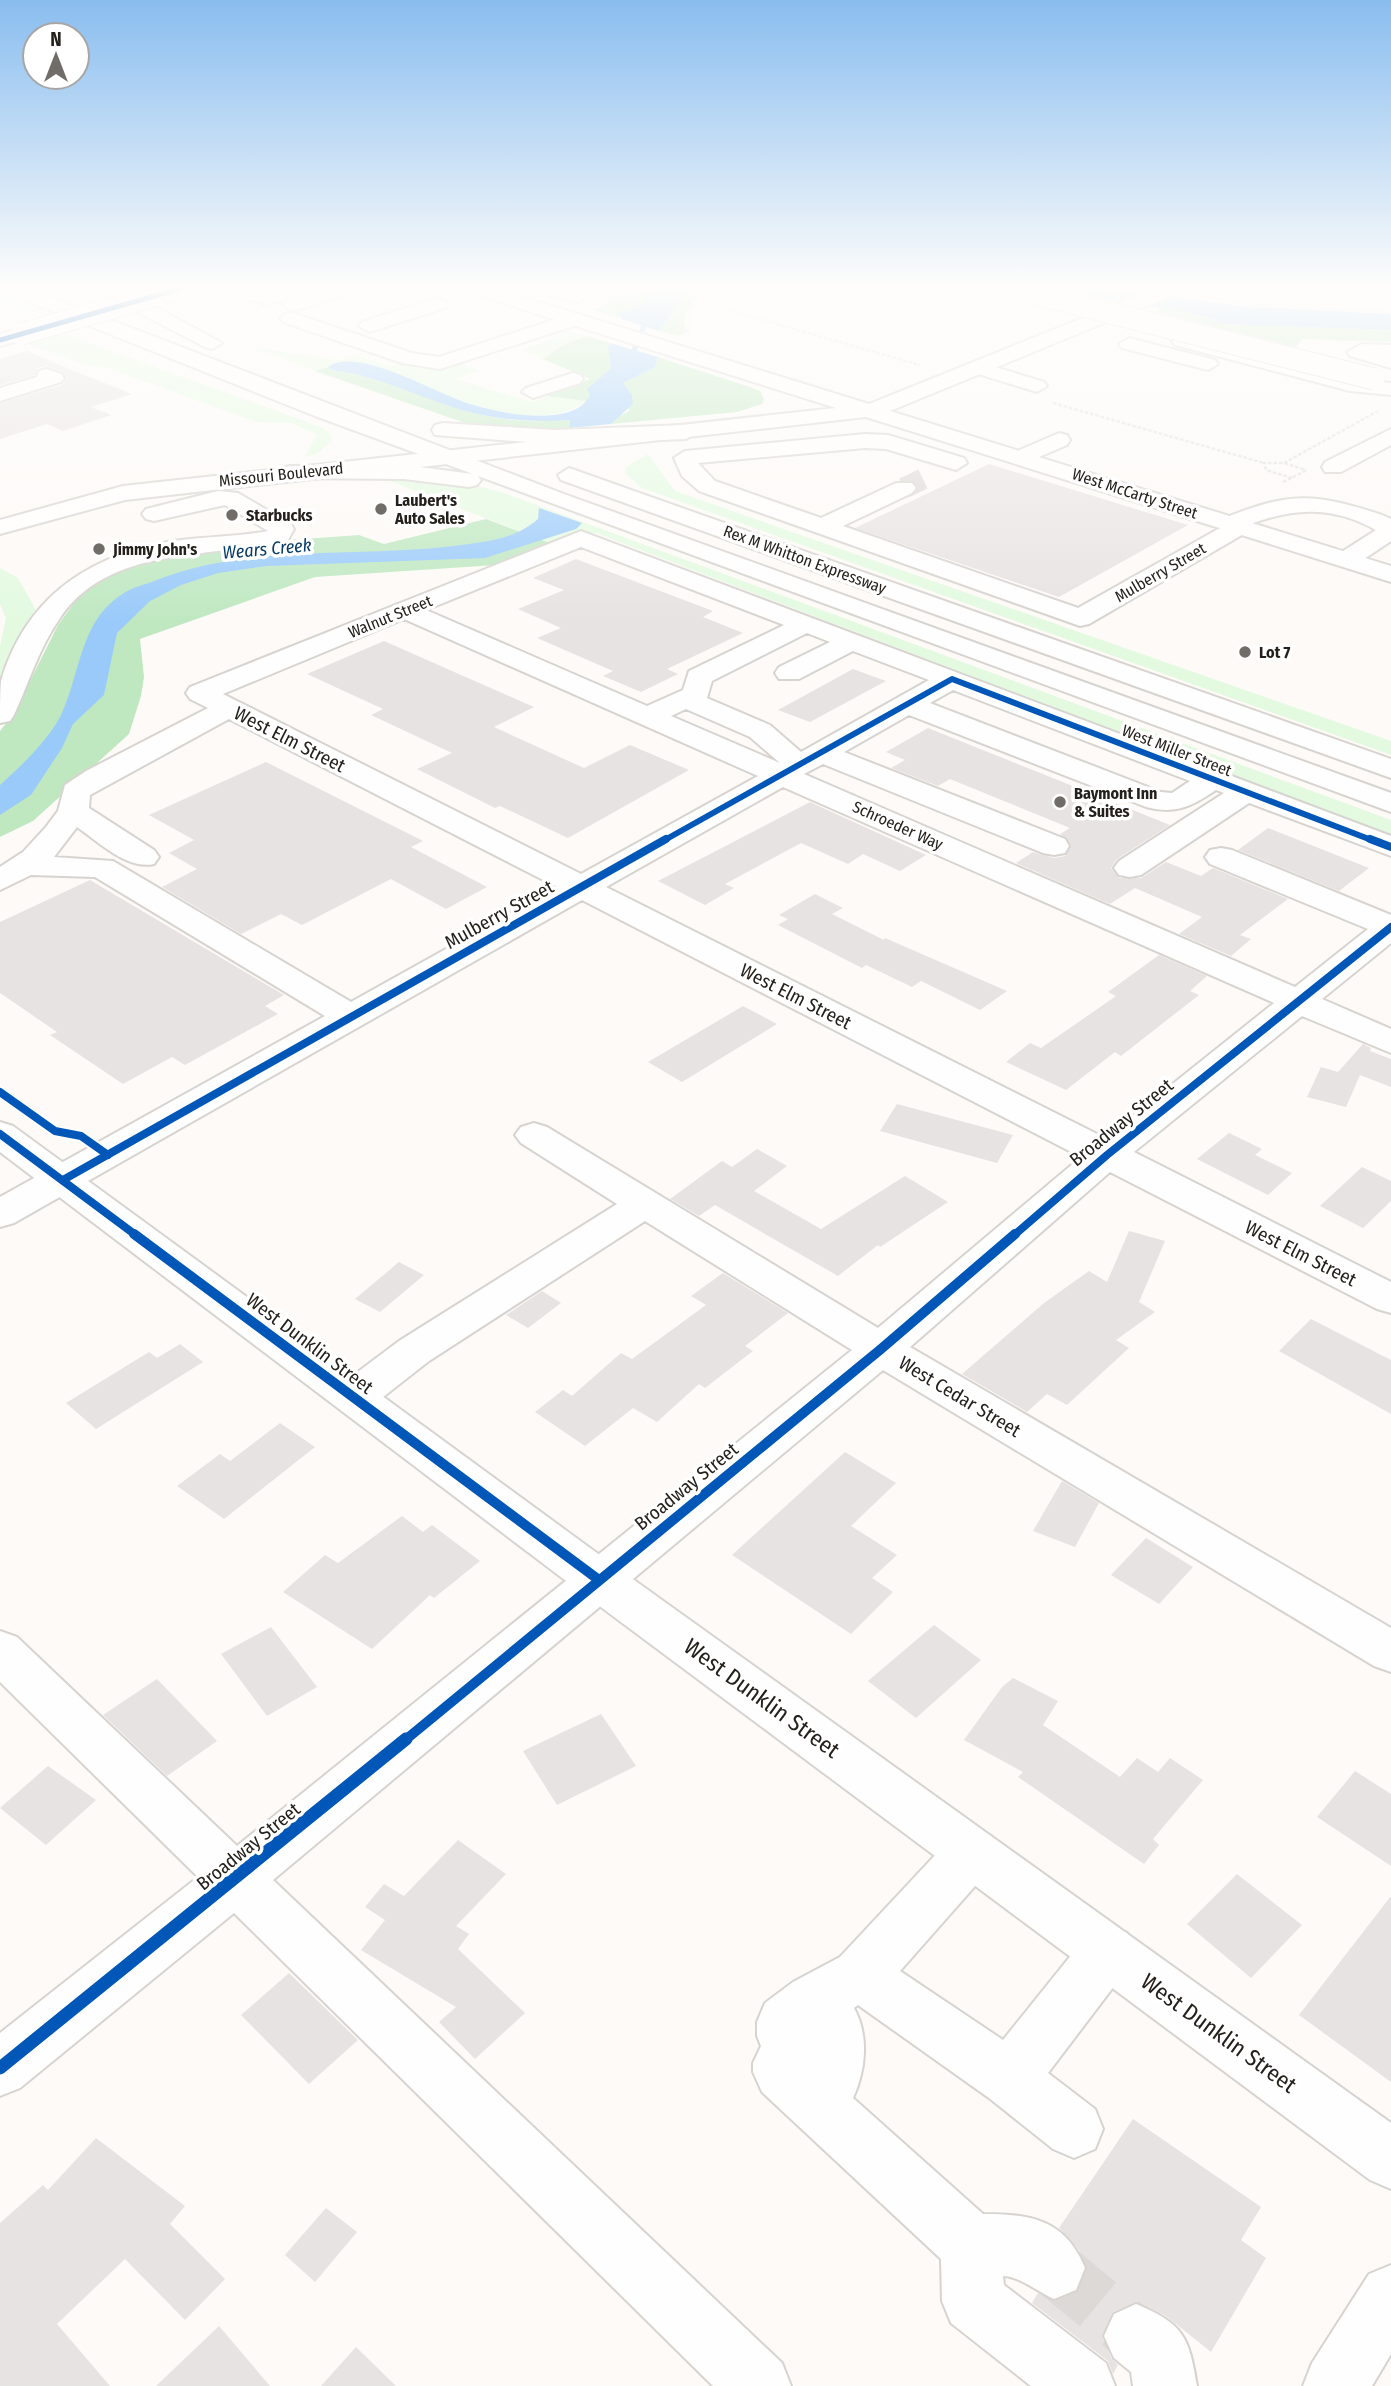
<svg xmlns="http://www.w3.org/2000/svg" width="1391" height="2386" font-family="'Fira Sans Condensed',sans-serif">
<rect width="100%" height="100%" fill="#fdfaf7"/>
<g fill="#e3fae1">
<polygon points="0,290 62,316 55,318 0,303"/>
<polygon points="54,330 321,427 331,434 332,441 318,453 305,457 317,434 291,423 257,422 105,367 90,367 19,341"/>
<polygon points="567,330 587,336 561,346 543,359 521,350 559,336 552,333"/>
<path d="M252,347L339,360L355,355L390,366L403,362L424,366L461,363L479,371L455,379L531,402L547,396L587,401C546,430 480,410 437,392C409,380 382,363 351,362C337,362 327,367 315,371Z"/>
<polygon points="648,454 675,491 1391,741 1391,755 642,488 626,474 626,467"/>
<polygon points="382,478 474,485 504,493 1391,820 1391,836 596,533 587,533 555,545"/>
<polygon points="0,568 18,578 38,614 23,632 0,680 0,646 6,618 0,604"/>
</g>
<g fill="#bfe8c1">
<polygon points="611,289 655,289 647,294 644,304 618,313 623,316 621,319 594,310 609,302"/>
<path d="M688,289H707C694,301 681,312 686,332L678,336L659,331Z"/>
<polygon points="1156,306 1192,313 1225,324 1391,330 1391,342 1302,339 1296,347 1156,312 1159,310"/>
<polygon points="587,336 610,343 608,347 611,368 588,389 590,395 587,401 547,396 590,379 543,359 561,346"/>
<polygon points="658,357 750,387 760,391 764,399 762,404 737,412 611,424 615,418 629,411 623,383 654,367"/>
<path d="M328,367L332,370C386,376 431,404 483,415C512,422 542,422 570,420L569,428L495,429L468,424L315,371Z"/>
<polygon points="486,519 555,545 496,565 315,577 140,639 144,677 141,696 129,734 33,821 0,837 0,731 13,715 58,625 80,595 101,578 138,561 276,541 359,535 384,544"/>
</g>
<g fill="#9acafa">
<polygon points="655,289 688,289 659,331 621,319 623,316 617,313 644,304 647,294"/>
<polygon points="1040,289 1109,289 1241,306 1391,314 1391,330 1225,324 1192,313"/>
<path d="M610,343L658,357L655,367L623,383L632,395L633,404L611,424L569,428L570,420C541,422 511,421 483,415C431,405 385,376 332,370L328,367C358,345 438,395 470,404C496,412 527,418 554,415C569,413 583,409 590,395L587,389L611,368L608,347Z"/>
<path d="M539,508L582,523L576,529L485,558L267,566L218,573L181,585L150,601L117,633L104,695L73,724L62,748L31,795L0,815V785C22,765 49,740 62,713C81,671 80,620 124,593C133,587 144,585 154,581C248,543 354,558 454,546C485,542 514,540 538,519Z"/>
</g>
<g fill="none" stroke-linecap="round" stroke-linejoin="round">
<polyline stroke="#9acafa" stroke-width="5" points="630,360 648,316"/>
</g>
<g fill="#e7e3e3">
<polygon points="27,351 67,368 132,394 91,407 111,415 63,431 47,424 0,439 0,403 62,385 67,378 62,372 45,366 38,368 35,375 0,385 0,359"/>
<polygon points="989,464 1188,525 1059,597 855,528"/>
<polygon points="576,559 713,611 703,617 743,633 667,669 678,674 641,692 603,676 613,671 537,638 561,628 518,609 564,590 533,578"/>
<polygon points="384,641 534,707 494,727 584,768 630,745 689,770 568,838 500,806 495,808 417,769 452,753 371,715 383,709 307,674"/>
<polygon points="853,669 886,681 810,722 778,710"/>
<polygon points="928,728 1170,825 1117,859 1111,868 1119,878 1141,878 1166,862 1201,876 1213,868 1288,899 1240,935 1251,939 1231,956 1179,934 1202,917 1135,888 1110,904 1016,863 1033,852 1054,858 1065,856 1071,845 1060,834 1070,828 950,779 938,786 891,768 905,760 886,752"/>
<polygon points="266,762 423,841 411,847 487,887 446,909 391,879 302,925 281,914 241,934 162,887 197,869 169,853 194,840 149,815"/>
<polygon points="810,802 926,855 900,871 863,854 848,864 801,843 725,884 734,888 705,905 658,881"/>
<polygon points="1268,828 1369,868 1339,891 1238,850"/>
<polygon points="90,880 284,995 265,1006 278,1014 185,1065 172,1057 123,1084 50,1035 57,1032 0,993 0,922"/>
<polygon points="815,894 843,908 832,914 884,940 885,938 1007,991 980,1010 921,981 912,987 866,965 862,968 778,925 788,919 779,915"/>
<polygon points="1159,955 1207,976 1190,991 1199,995 1121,1056 1115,1052 1066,1090 1006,1062 1030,1043 1041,1048 1116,996 1108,992"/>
<polygon points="743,1006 777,1024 682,1082 648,1062"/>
<polygon points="1363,1044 1371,1048 1370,1051 1391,1059 1391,1087 1360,1075 1346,1107 1307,1097 1321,1067 1338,1072"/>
<polygon points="897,1104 1013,1135 997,1163 880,1131"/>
<polygon points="1229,1133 1262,1149 1255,1155 1292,1173 1268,1195 1197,1159"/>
<polygon points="757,1149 787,1166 754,1191 821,1229 905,1176 948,1202 880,1247 878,1245 838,1276 715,1205 699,1216 670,1199 722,1161 732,1167"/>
<polygon points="1362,1167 1391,1181 1391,1201 1363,1228 1320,1206"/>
<polygon points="1129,1231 1165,1241 1139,1302 1155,1312 1116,1340 1129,1348 1067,1405 1047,1394 1027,1412 962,1374 1044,1303 1089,1271 1107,1282"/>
<polygon points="399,1262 424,1275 380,1312 355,1299"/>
<polygon points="723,1273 788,1313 745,1346 753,1351 705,1388 699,1384 657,1422 633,1408 585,1446 535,1412 563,1390 572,1396 621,1353 632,1359 706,1305 691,1296"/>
<polygon points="542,1291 561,1303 528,1328 506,1315"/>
<polygon points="1311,1319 1391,1360 1391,1414 1279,1351"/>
<polygon points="180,1344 203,1362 96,1429 66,1403 149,1352 157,1358"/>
<polygon points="280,1423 315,1447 224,1519 177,1486 220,1454 230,1461"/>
<polygon points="845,1452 896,1483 851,1526 897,1555 872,1578 893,1592 851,1634 732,1555"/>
<polygon points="1062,1481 1099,1503 1075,1547 1033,1531"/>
<polygon points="402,1516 423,1532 432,1525 480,1561 434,1598 430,1595 372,1649 283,1592 325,1555 338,1563"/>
<polygon points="1146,1538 1193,1567 1159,1604 1111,1575"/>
<polygon points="934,1625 981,1660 916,1718 868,1681"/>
<polygon points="271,1627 317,1687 267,1716 221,1654"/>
<polygon points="1013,1678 1058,1701 1043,1725 1120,1777 1137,1758 1158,1772 1170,1758 1203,1780 1153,1839 1159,1845 1144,1864 1018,1777 1023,1772 964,1740 1002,1687"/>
<polygon points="157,1679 217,1741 167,1776 103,1715"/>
<polygon points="601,1714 636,1766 557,1805 523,1751"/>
<polygon points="48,1766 96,1800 46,1845 0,1808"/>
<polygon points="1355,1771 1391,1794 1391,1866 1317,1817"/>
<polygon points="458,1840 506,1874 456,1926 469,1934 458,1949 525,2013 475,2059 439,2022 456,2007 361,1950 385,1920 365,1907 384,1884 404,1896"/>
<polygon points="1237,1874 1302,1925 1251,1978 1187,1924"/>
<polygon points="1391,1896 1391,2082 1299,2015"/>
<polygon points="289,1973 358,2040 309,2084 241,2015"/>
<polygon points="1133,2119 1261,2207 1241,2240 1266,2258 1211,2352 1166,2316 1137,2302 1113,2312 1102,2337 1112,2359 1118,2365 1113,2374 1108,2361 1032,2303 1038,2293 1055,2301 1078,2291 1087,2267 1079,2250 1059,2228"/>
<polygon points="96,2138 185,2206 170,2224 225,2279 185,2320 125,2259 57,2324 110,2386 0,2386 0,2223 43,2185 48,2190"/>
<polygon points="326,2208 357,2232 315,2282 285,2255"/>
<polygon points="219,2326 270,2386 156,2386"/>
<polygon points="356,2347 396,2386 321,2386"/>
</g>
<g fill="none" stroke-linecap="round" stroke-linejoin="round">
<polyline stroke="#dcd9d6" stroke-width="21" stroke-dasharray="21 10" stroke-linecap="butt" points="904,488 929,476"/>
<polyline stroke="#dcd9d6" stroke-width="57" stroke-dasharray="57 29" stroke-linecap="butt" points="1054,2268 1136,2336"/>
<defs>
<g id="minor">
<polygon points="228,289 255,289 267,293 282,289 310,289 308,293 267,305 230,293"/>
<polygon points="327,289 355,289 353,293 293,311 283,305 286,301"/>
<polygon points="539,289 568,289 584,293 587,297 577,303 541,293"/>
<polygon points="438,298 448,304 445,308 369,332 359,326 362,322"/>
<polygon points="290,312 412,353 439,357 569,315 583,315 586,319 583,323 440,369 402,363 283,322 280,318"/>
<polygon points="21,328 28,330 31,334 28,338 0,346 0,334"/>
<polygon points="1182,335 1351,379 1391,383 1391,395 1350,391 1175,345 1172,341 1175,337"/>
<polygon points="1129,338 1215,360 1218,364 1208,370 1122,348 1119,344"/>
<polygon points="1362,344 1391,345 1391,368 1350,356 1347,352"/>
<polygon points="979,362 1044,382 1047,386 1037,392 972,372 969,368"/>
<polygon points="46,369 61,374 64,378 61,382 0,401 0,388 37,377 39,371"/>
<polygon points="573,373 580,375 583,379 580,383 533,398 522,392 526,388"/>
<polygon points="1391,429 1391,445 1341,472 1325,472 1322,467 1325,462"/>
<polygon points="1059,433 1067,435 1070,440 1067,445 1023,464 1012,457 1015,452"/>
<path d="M865,434L888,435L964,458L967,463L956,470L886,449L865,448L698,463L715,481L821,518L896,483H912L916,488L912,493L843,526L1078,608L1220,528L1218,524L1222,519C1289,492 1313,492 1382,515L1391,519V541L1355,565H1337L1334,560L1337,555L1376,530C1334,506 1293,507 1249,525L1247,532L1089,624L1080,626L699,491L682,476L674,458L685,451Z"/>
<path d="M218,491L238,493L291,524L294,529L288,540C212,559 110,544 60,618C39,648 29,682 14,715L10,721L0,723C0,710 0,693 1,681C25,601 83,559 162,543C197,536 233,538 268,531L225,505L154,521L146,519L142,514L146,509Z"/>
<path d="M581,531L1391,836V856L1249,803L1141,875L1130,877L1119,875L1114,868L1119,861L1224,793L1216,790C1192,806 1176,815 1146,807L909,715L844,752L1065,839L1069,846L1065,853L1054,855L1043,853L823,764L804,774L1295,987L1368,929L1210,864L1205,857L1210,850L1221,848L1232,850L1391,915V943L1322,999L1391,1029V1053L1302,1016L1134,1152L1391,1282V1313L1377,1309L1110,1172L910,1347L1391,1628V1672L1374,1666L883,1370L273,1880L782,2363L791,2386H713L234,1913L20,2088L0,2096V2033L198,1877L0,1682V1631L17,1637L237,1846L852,1350L645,1221L429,1361L369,1408L354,1412L339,1408L333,1397L339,1386L399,1341L617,1204L521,1143L515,1135L521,1127L534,1123L547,1127L878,1328L1081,1157L582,900L14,1223L0,1227V1197L325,1016L95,877L31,875L0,890V867L23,852L46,827L58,811L65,785L86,771L208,708L190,699L186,693L190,687ZM581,547L784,625L689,671L683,690L647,706L426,610ZM404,619L758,776L581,874L223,694ZM807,633L830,642L779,667L775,673L779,679H799L853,651L929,680L801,752L770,725L707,698L712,681ZM953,690L1190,781L1172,793L1161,792L930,703ZM686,709L750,737L780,763L671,716ZM229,719L557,887L351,1002L113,861L54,857L77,827C99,842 127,870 154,864L159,857L154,850L89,808L90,795ZM783,787L1274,1003L1105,1138L606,887Z"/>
<path d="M972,1829L991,1836L998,1852L991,1868L900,1971L1003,2040L1089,1933L1108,1926L1127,1933L1135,1951L1127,1969L1048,2073L1095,2109L1103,2129L1095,2149L1074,2158L1053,2149L989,2098L858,2005L854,2008C869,2035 866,2070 853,2098L983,2214C1030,2214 1065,2219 1085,2268L1076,2290L1054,2299C1038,2292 1019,2276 1003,2276L1004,2285L1106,2363L1115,2386H1031L951,2323L942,2301L941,2259L762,2092L753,2072V2063L761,2046L757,2036V2022L765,2003L793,1982L840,1957L953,1836Z"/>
<polygon points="1391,2265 1391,2354 1372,2386 1303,2386 1312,2363 1369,2274"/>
<path d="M1136,2304C1184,2324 1189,2337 1197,2386H1133L1131,2372L1114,2358L1104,2336L1114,2314Z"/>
</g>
<g id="major">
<polygon points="469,289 497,289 869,404 1154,289 1179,289 1177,293 890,411 1391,566 1391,582 866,417 125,500 0,534 0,520 123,486 836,408 471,293"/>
<polygon points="0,1122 13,1126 616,1567 1391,2123 1391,2189 1370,2180 582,1593 0,1152"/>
</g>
<g id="highway">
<polygon points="5,289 30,289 564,494 1391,793 1391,812 478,476 481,480 477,485 469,487 404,479 282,478 279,473 282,468 290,466 404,465 473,474 315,416 7,293"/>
<polygon points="99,289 122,289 222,343 212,349 205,347 101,293"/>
<polygon points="443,423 555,430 686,425 697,432 686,439 555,444 435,435 432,430 435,425"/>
<polygon points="569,468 1391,759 1391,778 561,480 558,475"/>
</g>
</defs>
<use href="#minor" stroke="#d7d4d0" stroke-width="4"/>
<use href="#major" stroke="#d7d4d0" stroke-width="4"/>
<use href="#highway" stroke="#d7d4d0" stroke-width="4"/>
<g stroke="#e3e1e0" stroke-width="2.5" stroke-dasharray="3.5 2" stroke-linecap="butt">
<polyline points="956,289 989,297"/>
<polyline points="1360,290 1371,300"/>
<polyline points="1194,294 1237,303 1391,313"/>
<polyline points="1205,295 1219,296"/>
<polyline points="718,307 920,365"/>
<path d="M688,332C686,312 696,301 711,289"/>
<polyline points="1053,403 1264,463"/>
<polyline points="1284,463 1378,411"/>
<polyline points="1292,478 1266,470 1264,463 1284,463 1306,470"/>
<polyline points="1283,482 1307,470"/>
</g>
<use href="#minor" fill="#fffefe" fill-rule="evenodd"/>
<use href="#major" fill="#fffefe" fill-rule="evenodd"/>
<use href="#highway" fill="#fffefe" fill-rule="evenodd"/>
<defs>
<g id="minor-bridge">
<polyline points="1015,289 1374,379"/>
<polyline points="21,334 179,289"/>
</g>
</defs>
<use href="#minor-bridge" stroke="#d7d4d0" stroke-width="23" stroke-linecap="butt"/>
<use href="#minor-bridge" stroke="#fffefe" stroke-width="21"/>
<defs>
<polyline id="cycleway-far4" points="0,340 179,289"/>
<polyline id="cycleway-far3" points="663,841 952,679 1374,841"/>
<g id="cycleway-far2">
<polyline points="1370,839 1391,847"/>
<polyline points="0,1092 55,1131 81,1136 108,1155"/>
<polyline points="0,1134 137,1236"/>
<polyline points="63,1180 666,839"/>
<polyline points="1013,1236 1107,1155 1391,927"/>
</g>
<g id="cycleway-far1">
<polyline points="134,1234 599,1580"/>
<polyline points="404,1741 881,1349 1015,1234"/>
</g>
<polyline id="cycleway" points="0,2068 406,1739"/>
</defs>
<use href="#cycleway-far4" stroke="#fff" stroke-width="8"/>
<use href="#cycleway-far3" stroke="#fff" stroke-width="10"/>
<use href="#cycleway-far2" stroke="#fff" stroke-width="12"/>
<use href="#cycleway-far1" stroke="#fff" stroke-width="15"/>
<use href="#cycleway" stroke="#fff" stroke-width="18"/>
<use href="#cycleway-far4" stroke="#0057b8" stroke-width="5"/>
<use href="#cycleway-far3" stroke="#0057b8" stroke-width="6"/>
<use href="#cycleway-far2" stroke="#0057b8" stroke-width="8"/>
<use href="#cycleway-far1" stroke="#0057b8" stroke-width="10"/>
<use href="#cycleway" stroke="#0057b8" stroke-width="13"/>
</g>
<linearGradient id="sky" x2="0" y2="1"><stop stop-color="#89bdef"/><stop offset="0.46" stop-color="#fefdfb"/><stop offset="1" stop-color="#fefdfb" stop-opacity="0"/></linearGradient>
<rect width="1391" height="623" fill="url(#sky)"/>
<g fill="#706c68" stroke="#fff" stroke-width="2.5">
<circle cx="381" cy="509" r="7"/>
<circle cx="232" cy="515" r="7"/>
<circle cx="99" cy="549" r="7"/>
<circle cx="1245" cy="652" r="7"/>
<circle cx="1060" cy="802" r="7"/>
</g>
<g text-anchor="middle" stroke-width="7" stroke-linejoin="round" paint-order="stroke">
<g font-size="16" fill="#24201b" stroke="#fff">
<text transform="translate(281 474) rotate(-6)" y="6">Missouri Boulevard</text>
<text transform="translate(1135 493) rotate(18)" y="6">West McCarty Street</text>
<text transform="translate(805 559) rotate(20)" y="6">Rex M Whitton Expressway</text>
<text transform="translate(1160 572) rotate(-30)" y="6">Mulberry Street</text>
<text transform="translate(390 616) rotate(-22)" y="6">Walnut Street</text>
<text transform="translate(1177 750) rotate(21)" y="6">West Miller Street</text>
<text transform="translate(898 825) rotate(24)" y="6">Schroeder Way</text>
</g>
<g font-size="16" font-weight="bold" fill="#24201b" stroke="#fff" text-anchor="start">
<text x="395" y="506">Laubert's<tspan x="395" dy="18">Auto Sales</tspan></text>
<text x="246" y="521">Starbucks</text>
<text x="113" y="555">Jimmy John's</text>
<text x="1259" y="658">Lot 7</text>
<text x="1074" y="799">Baymont Inn<tspan x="1074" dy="18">&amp; Suites</tspan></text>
</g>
<g font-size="18" font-style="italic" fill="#063b67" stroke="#fff">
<text transform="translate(267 549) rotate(-5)" y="6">Wears Creek</text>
</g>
<g font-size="19" fill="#24201b" stroke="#fff">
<text transform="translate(290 739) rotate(27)" y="7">West Elm Street</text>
<text transform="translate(499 914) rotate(-29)" y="7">Mulberry Street</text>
<text transform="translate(796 996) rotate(27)" y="7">West Elm Street</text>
<text transform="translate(1121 1122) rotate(-39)" y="7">Broadway Street</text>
<text transform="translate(1301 1253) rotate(27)" y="7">West Elm Street</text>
<text transform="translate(310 1343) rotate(37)" y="7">West Dunklin Street</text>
<text transform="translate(960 1396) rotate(31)" y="7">West Cedar Street</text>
<text transform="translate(686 1486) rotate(-39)" y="7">Broadway Street</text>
<text transform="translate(248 1846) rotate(-39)" y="7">Broadway Street</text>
</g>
<g font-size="23" fill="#24201b" stroke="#fff">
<text transform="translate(762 1698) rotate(36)" y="8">West Dunklin Street</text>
<text transform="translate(1219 2033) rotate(36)" y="8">West Dunklin Street</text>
</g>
</g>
<g transform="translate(56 56)"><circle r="33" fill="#ffffff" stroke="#a7a6a4" stroke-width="2"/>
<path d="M0-5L12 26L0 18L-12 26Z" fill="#706c68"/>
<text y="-10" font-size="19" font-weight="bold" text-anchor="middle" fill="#24201b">N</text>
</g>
</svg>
